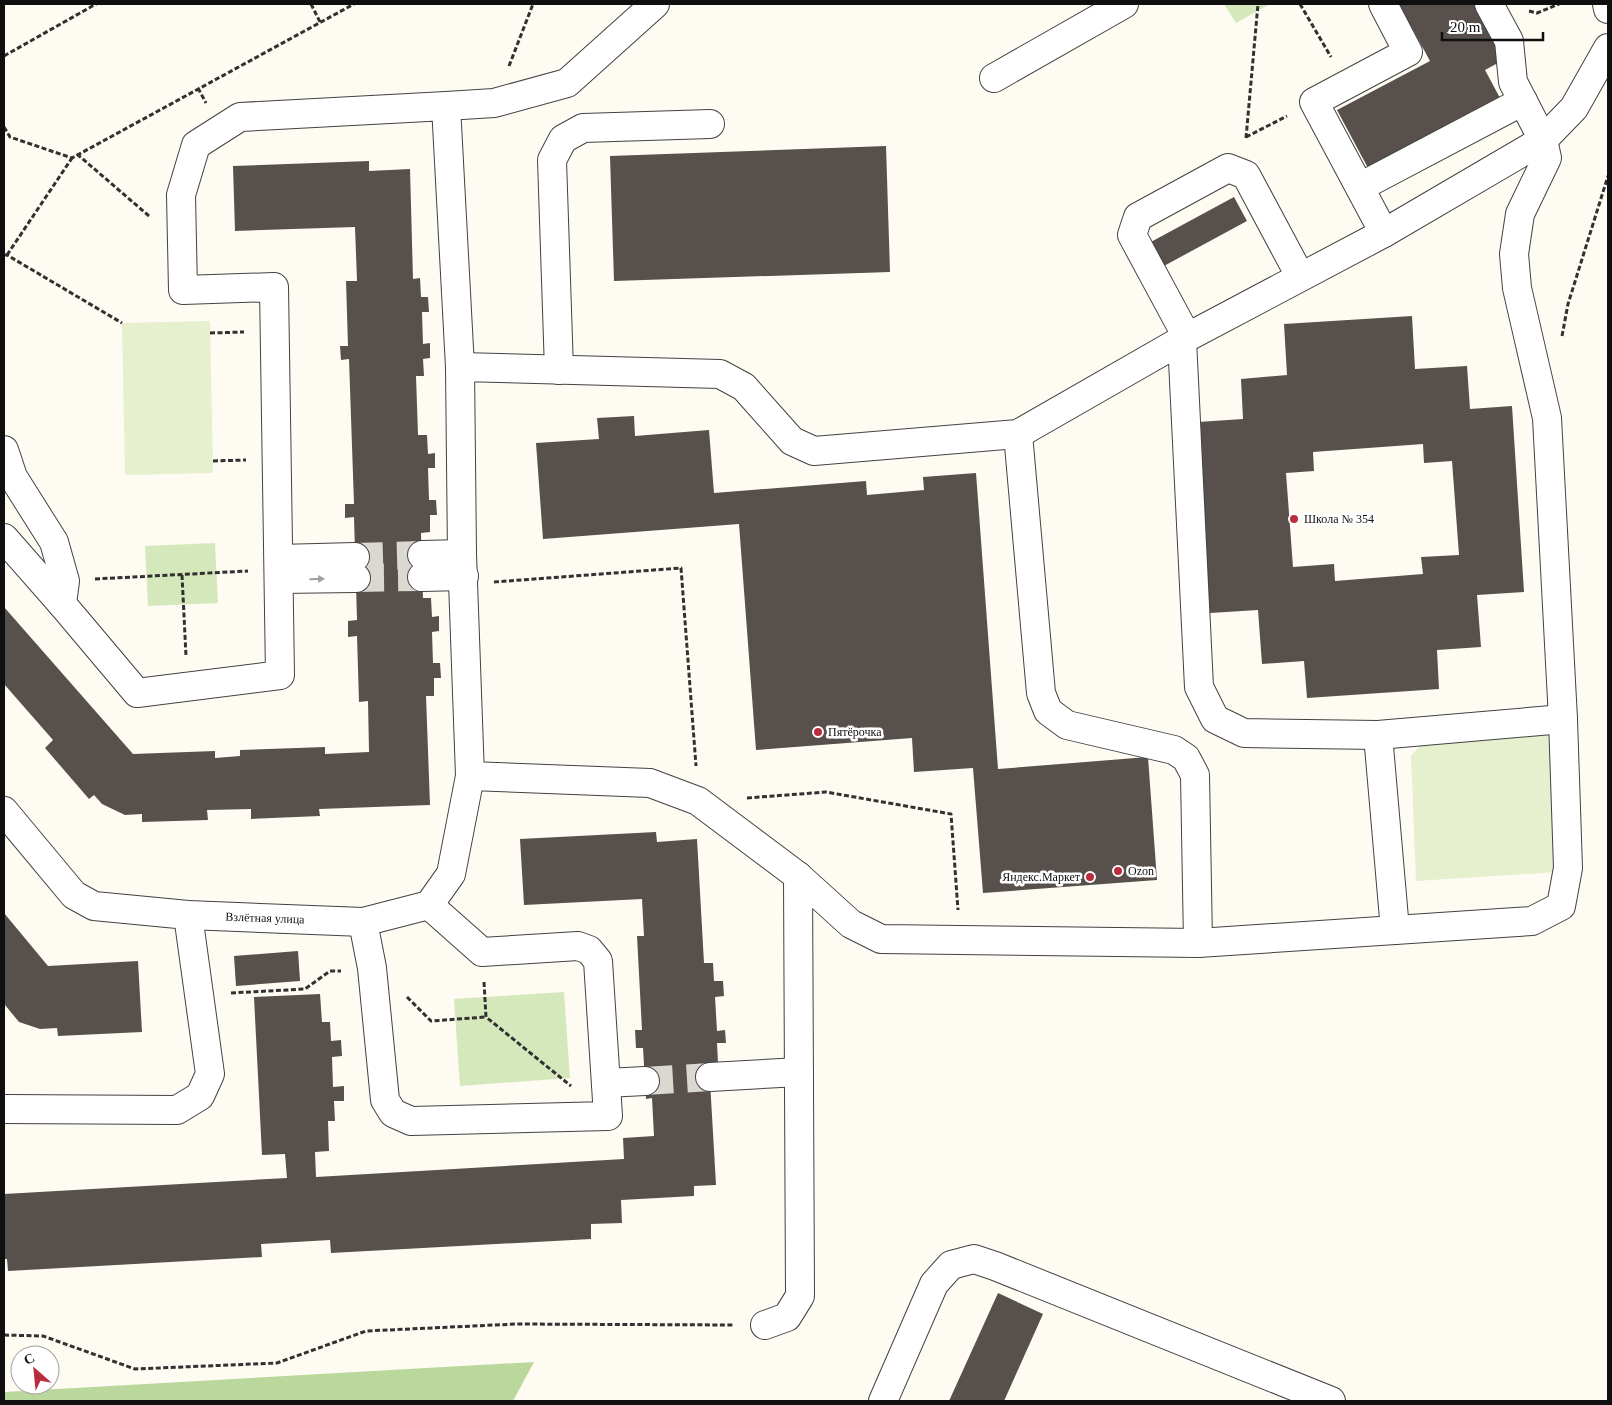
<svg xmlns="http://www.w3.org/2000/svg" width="1612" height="1405" font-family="'Times New Roman',serif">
<rect width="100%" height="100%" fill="#fefbf2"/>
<g fill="#d5e8bc">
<polygon points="1224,4 1270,4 1236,23"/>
<polygon points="215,543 218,603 148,606 145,546"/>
<polygon points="564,992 570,1078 460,1086 454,999"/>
</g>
<polygon fill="#bbd89c" points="534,1362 513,1401 4,1401 4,1392"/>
<g fill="#e6efce">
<polygon points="210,321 213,473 125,475 122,323"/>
<polygon points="1549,728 1558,872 1416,881 1411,756 1429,736"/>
</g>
<g fill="#57504c" fill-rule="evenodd">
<polygon points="1399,4 1478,4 1507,58 1485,70 1500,98 1368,168 1337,110 1430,61"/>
<polygon points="886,146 890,272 614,281 610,156"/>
<polygon points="369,161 369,171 410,169 413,279 420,278 421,297 428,297 429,312 422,312 423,344 430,343 430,358 423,359 424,376 416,376 418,435 427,435 428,454 435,453 435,468 428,468 429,500 436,500 437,515 430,515 430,532 421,533 423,598 431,598 432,617 439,616 439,631 432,632 433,663 440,663 441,678 434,678 434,696 426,696 430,805 319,809 320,816 251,819 251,809 207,810 208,820 142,822 142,814 125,815 102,804 94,795 89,799 45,748 53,740 4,684 4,607 133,754 215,751 215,758 240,756 240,750 325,747 325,754 369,752 368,701 359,702 357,636 348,637 348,621 357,620 354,517 345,518 345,504 354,504 349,359 341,360 340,346 348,346 346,281 357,281 355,227 235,231 233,166"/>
<polygon points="1234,197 1247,221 1162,267 1149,243"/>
<path d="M1412,316L1415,369L1467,366L1470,409L1512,406L1524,592L1477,595L1481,647L1437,650L1439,689L1307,698L1304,661L1262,664L1258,610L1210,613L1198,422L1243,419L1241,379L1287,375L1284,324ZM1423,444L1424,463L1452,461L1459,555L1421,557L1423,574L1335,581L1334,564L1293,567L1286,473L1314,471L1313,452Z"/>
<polygon points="634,416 635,436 709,430 714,493 866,481 867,495 924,490 923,477 976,473 998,769 1148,757 1157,880 983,893 973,768 914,772 912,738 756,750 739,524 543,539 536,443 599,439 597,418"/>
<polygon points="656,832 657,842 697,839 704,963 713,963 714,981 723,981 724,996 715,997 717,1031 725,1030 726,1043 717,1043 718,1063 709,1064 716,1185 694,1186 694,1196 621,1200 622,1223 591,1224 591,1239 331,1253 330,1240 261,1244 262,1257 8,1271 7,1259 4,1259 4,1194 287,1178 285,1154 262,1155 254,997 320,994 322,1022 330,1022 331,1041 341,1040 342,1056 332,1057 333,1087 344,1086 344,1101 334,1101 335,1121 328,1121 329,1151 315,1152 316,1177 624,1159 623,1138 654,1136 652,1098 646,1099 643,1048 636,1048 635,1030 642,1030 637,936 644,936 642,899 524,905 520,839"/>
<polygon points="4,913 48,966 138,961 142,1032 58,1036 57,1028 40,1029 19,1022 5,1005 4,1006"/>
<polygon points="298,951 300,981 236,986 234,956"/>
<polygon points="998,1293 1043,1314 1004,1401 949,1401"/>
</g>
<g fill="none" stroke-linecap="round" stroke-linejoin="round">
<g stroke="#dad8d0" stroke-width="28" stroke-dasharray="28 14" stroke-linecap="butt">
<polyline points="355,557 422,555"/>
<polyline points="356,578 422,577"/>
<polyline points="645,1081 710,1077"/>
</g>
<defs>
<g id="minor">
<polyline points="1383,4 1408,52 1314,102 1384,233"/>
<polyline points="1607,4 1608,9"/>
<polyline points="994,78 1124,4"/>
<polyline points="446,106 494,103 567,83 655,4"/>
<polyline points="1360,187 1523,101"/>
<polyline points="1187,337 1132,235 1138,217 1228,168 1246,175 1300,276"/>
<polyline points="1182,340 1199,687 1215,719 1244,733 1378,735 1563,719"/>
<polyline points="559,370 552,160 563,139 583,128 710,124"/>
<polyline points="1018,434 1041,693 1048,711 1067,725 1174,750 1186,758 1195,775 1198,943"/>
<polyline points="4,450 13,477 54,542 65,581 62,604 137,693 280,675 274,287 183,290 181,195 196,145 240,117 446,106 460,367"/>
<polyline points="4,538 62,604"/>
<polyline points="422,555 462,554"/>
<polyline points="279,559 355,557"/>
<polyline points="422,577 464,576"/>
<polyline points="279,579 356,578"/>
<polyline points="1378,735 1395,930"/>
<polyline points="470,776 650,783 698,801 798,876 851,924 881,939 1198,943 1532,921 1561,906 1568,868 1563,719 1547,418 1517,288 1514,254 1520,214 1547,158 1543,140 1513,82 1509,41 1489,4"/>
<polyline points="4,811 74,895 94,906 188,915 363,922 429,905 451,874 470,776 462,554 460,367 720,374 744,387 792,441 814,451 1018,434 1182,340 1384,233 1543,140 1574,108 1608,48"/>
<polyline points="363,922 372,968 385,1100 393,1113 411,1121 608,1116 598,961 589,950 578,946 482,952 429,905"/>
<polyline points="710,1077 799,1072"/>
<polyline points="606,1083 645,1081"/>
<polyline points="4,1109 177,1110 200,1096 210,1074 188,915"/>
<polyline points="765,1325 787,1317 800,1296 798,876"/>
<polyline points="883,1401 934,1284 951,1265 974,1259 995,1266 1331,1401"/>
</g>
</defs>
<use href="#minor" stroke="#424242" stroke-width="30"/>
<g stroke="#313131" stroke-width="3" stroke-dasharray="5 2.5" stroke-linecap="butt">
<polyline points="311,4 320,22"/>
<polyline points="1300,4 1331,57"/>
<polyline points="1529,11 1537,13 1559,4"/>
<polyline points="4,56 96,4"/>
<polyline points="509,66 533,4"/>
<polyline points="198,88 206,103"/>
<polyline points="4,127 10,137 72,158 354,4"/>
<polyline points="1246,137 1287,116"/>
<polyline points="1246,138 1258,4"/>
<polyline points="77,154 149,216"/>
<polyline points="4,255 7,255 122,323"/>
<polyline points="7,255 72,158"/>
<polyline points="210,333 244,332"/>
<polyline points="1562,336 1568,304 1608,176"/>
<polyline points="213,461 246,460"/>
<polyline points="182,575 186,656"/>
<polyline points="95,579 248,571"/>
<polyline points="494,582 681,568 696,766"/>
<polyline points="747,798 826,792 951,814 958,910"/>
<polyline points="484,982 486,1017 571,1086"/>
<polyline points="231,993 305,989 330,971 341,971"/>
<polyline points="407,997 431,1021 486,1017"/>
<polyline points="4,1335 43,1336 135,1369 277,1363 366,1331 516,1324 734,1325"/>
</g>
<use href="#minor" stroke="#fff" stroke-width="28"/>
</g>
<defs><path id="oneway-solid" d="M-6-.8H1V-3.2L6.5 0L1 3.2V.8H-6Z" transform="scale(1.25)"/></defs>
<use fill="#9f9f9f" href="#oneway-solid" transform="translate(317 579) rotate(-1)"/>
<g fill="#ba2d3c" stroke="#fff" stroke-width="2">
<circle cx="1294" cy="519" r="5"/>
<circle cx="818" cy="732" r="5"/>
<circle cx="1118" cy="871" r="5"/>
<circle cx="1090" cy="877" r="5"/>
</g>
<g text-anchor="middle" stroke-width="5" stroke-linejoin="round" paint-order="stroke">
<g font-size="12" fill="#0f0f0f" stroke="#fff" text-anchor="start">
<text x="1304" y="523">Школа № 354</text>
<text x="828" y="736">Пятёрочка</text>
<text x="1128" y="875">Ozon</text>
<text x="1080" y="881" text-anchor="end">Яндекс.Маркет</text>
</g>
<g font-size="12" fill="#0f0f0f" stroke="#fff">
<text transform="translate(265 918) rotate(2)" y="4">Взлётная улица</text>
</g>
</g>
<rect width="1612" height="1405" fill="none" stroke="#0f0f0f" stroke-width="10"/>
<g transform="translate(35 1370) rotate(333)"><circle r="24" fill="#ffffff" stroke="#9f9f9f"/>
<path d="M0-4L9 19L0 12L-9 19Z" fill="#ba2d3c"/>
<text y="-8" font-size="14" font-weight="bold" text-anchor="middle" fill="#0f0f0f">С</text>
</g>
<path d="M1442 32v8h101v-8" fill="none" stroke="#0f0f0f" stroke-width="2.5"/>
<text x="1450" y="32" font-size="15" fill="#0f0f0f" stroke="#ffffff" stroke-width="4" paint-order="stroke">20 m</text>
</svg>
